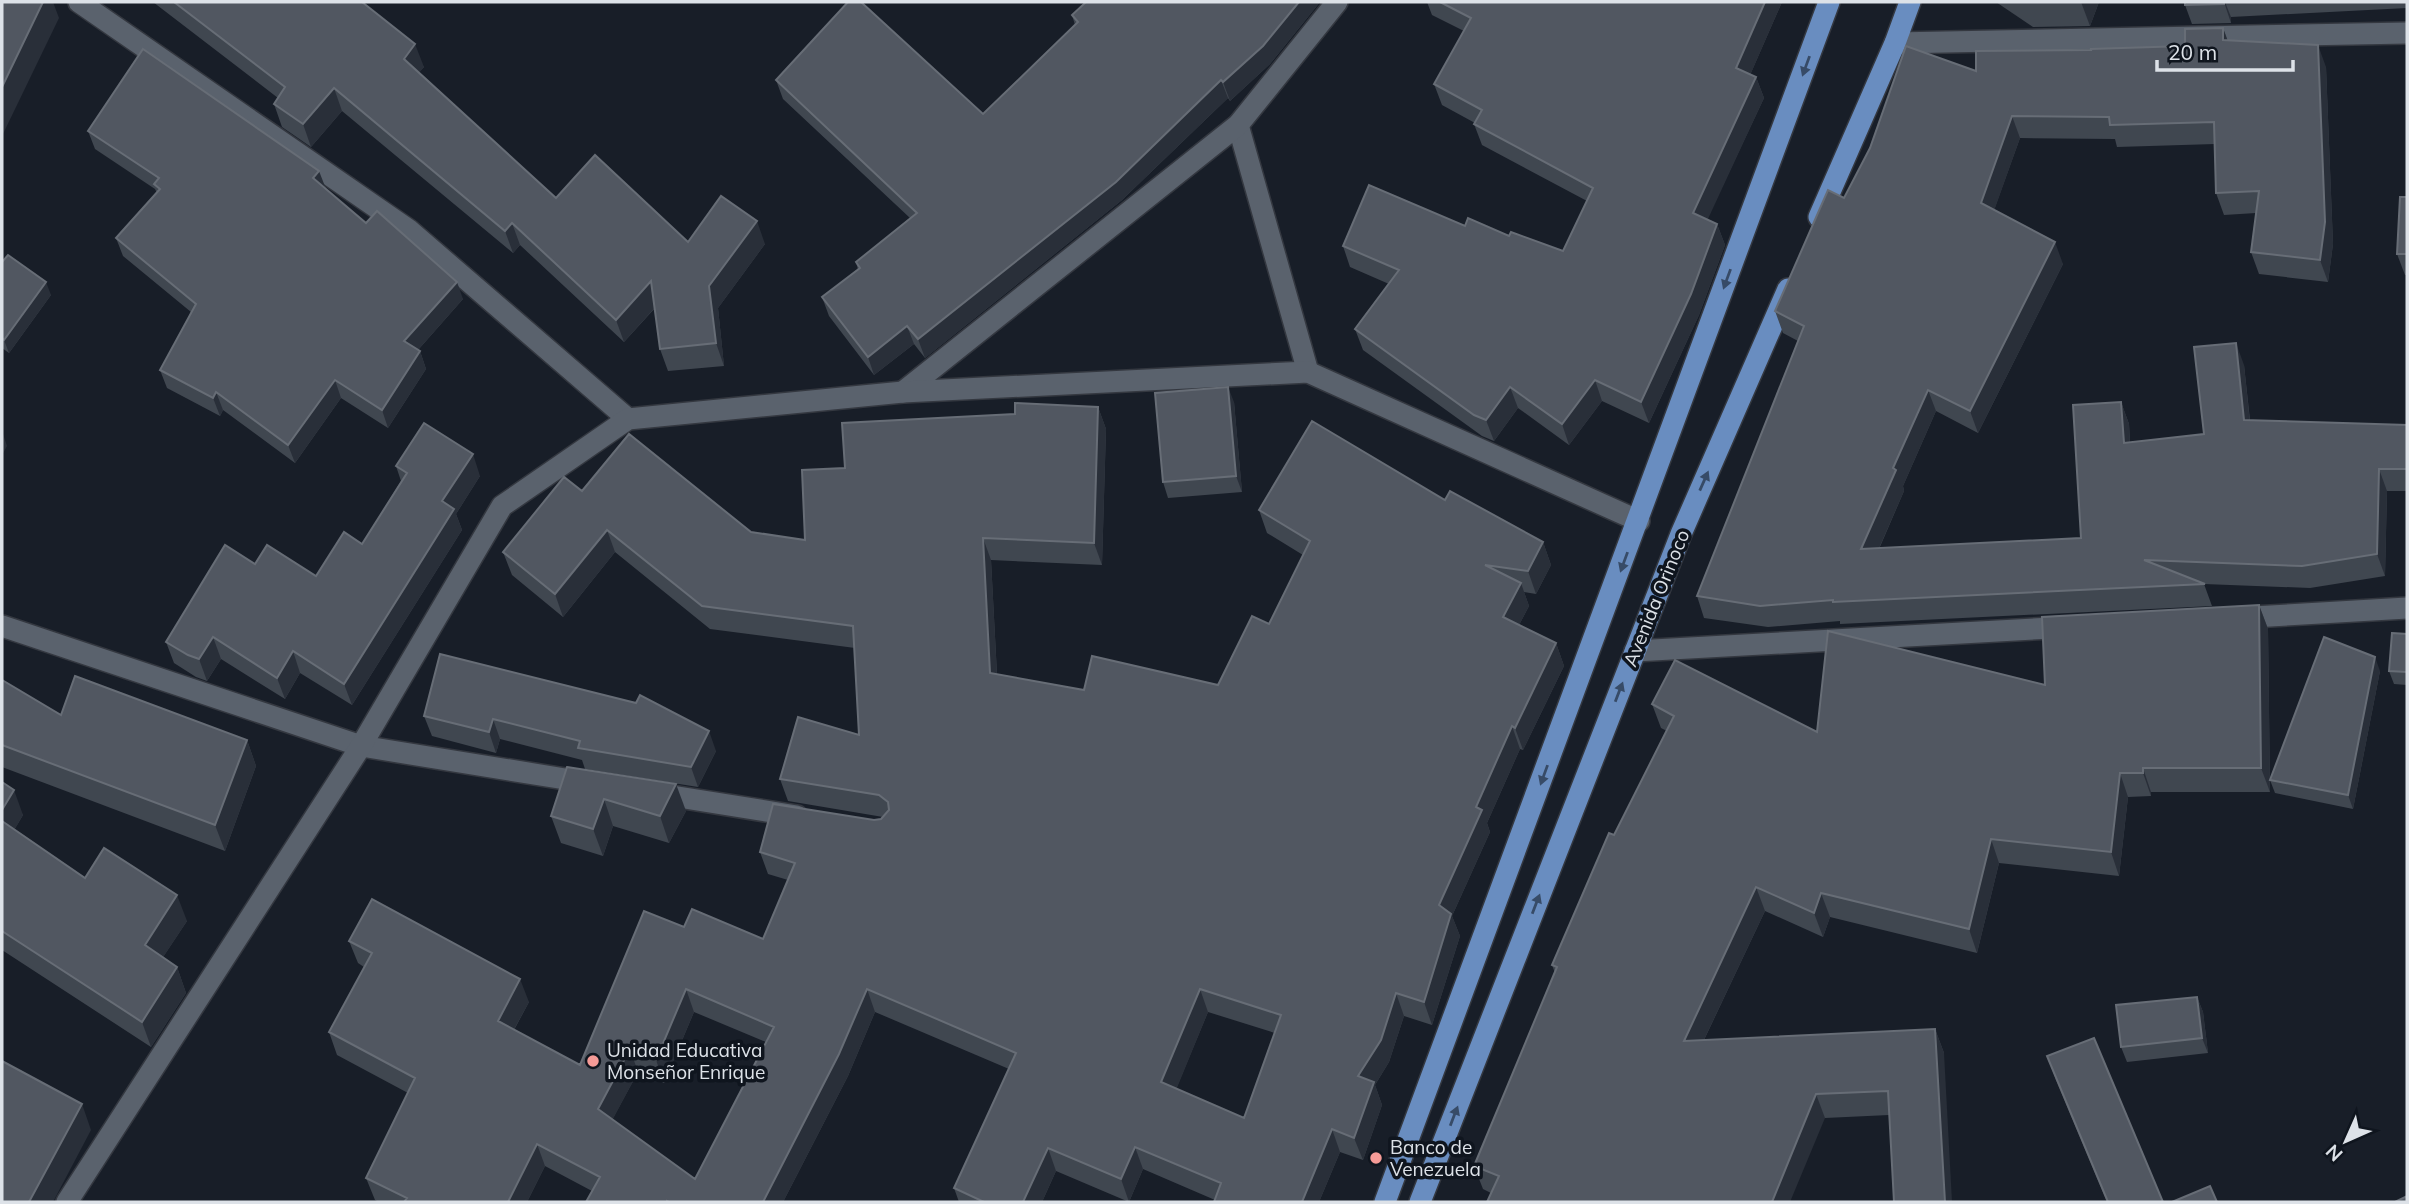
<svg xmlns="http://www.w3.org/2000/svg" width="2409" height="1204" font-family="Mulish,sans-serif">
<rect width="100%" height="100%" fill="#181e28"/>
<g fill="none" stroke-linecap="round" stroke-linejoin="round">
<defs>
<g id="minor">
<polyline points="79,2 409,230 628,419"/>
<polyline points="1895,43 2407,33"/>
<polyline points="1238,125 1308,372"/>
<polyline points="903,392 1238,125 1337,2"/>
<polyline points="2235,618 2407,608"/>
<polyline points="2,626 361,746 590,783"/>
<polyline points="1635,651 2070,627"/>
<polyline points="653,793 797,816"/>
<polyline points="67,1202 361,746 502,506 628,419 903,392 1308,372 1639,521"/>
</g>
<g id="major">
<polyline points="1819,217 1895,43 1910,2"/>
<polyline points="1385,1202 1829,2"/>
<polyline points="1420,1202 1681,534 1788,289"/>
</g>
</defs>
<use href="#minor" stroke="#343840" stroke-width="24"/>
<use href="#major" stroke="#343840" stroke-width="24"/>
<use href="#minor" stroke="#5a626d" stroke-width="21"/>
<use href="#major" stroke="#698dc0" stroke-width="21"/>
</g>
<g fill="#404750" fill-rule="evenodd">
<polygon points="153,2 362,2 424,67 419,72 556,198 688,242 765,244 718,308 724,366 668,371 660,349 655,308 624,342 520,245 513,253 342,111 311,147 282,127 274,104 278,98"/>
<polygon points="1086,2 1320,2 1270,64 1230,101 1228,98 1122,200 925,358 914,344 874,375 829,316 822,297 858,270 856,262 910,218 783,99 776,80 983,114 1075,25 1072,15"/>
<polygon points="1427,2 1782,2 1750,75 1756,77 1764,98 1707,219 1717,224 1725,245 1699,315 1649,423 1602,401 1569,445 1518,408 1494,441 1482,436 1363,350 1355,329 1389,284 1350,267 1343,246 1465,226 1563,251 1587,201 1482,145 1474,124 1475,123 1442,105 1434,84 1464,31 1432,15"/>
<polygon points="1996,2 2099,2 2090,26 2033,27"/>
<polygon points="2185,2 2407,2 2407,8 2231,17 2231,23 2192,24 2185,5"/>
<polygon points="2223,28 2228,41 2326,67 2333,244 2328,282 2259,274 2251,252 2256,213 2224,215 2216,193 2215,144 2117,147 2115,139 2020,138 1994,210 2063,264 1978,433 1936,411 1903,486 1904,491 1879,549 2081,538 2121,402 2129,424 2130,442 2204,434 2244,365 2250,420 2407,425 2407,491 2387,491 2385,576 2310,588 2204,584 2212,606 1840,624 1840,621 1768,627 1704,618 1697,596 1798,341 1783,333 1775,311 1844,198 1976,71 2091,50 2185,46"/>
<polygon points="88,131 326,189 366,223 463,299 418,350 420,351 426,369 388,428 341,398 295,463 223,410 220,416 167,388 160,370 191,312 123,256 116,238 157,193 155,189 95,149"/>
<polygon points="2407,197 2407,275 2405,275 2397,254"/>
<polygon points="2,262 51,295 9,353 2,348"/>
<polygon points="1234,402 1242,492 1168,498 1163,482"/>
<path d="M1098,407L1106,429L1102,565L991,560L997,674L1084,690L1218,685L1269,624L1303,555L1267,533L1259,510L1445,500L1543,542L1551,565L1536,594L1524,592L1529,606L1519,625L1556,643L1564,666L1523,750L1520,749L1487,823L1490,832L1452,916L1460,936L1432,1025L1404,1016L1389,1062L1375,1085L1382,1105L1363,1160L1340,1152L1319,1202H1214L1215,1200L1143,1169L1129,1202L1056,1171L1042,1202H959L954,1188L1009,1069L875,1012L848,1076L783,1202H586L592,1191L545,1166L527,1202H379L375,1200L366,1178L408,1093L337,1055L329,1032L364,967L358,963L349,941L529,1002L514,1030L580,1065L684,927L763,939L788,880L768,874L760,852L874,820L881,819L883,817L788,801L780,779L859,735L855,648L710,629L615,552L563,617L512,575L503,552L582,491L751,532L805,540L845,468L1015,414ZM694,1012L766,1042L695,1179L612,1120L638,1072L664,1083ZM1208,1012L1275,1033L1244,1118L1176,1089Z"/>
<polygon points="396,466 480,476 456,514 462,530 352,705 300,673 285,699 221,659 207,681 196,677 174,663 166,642 255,564 316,576 362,544 401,481"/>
<polygon points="2259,605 2268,629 2270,792 2151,792 2151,796 2128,797 2119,876 1999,863 1977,953 1830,917 1823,937 1765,911 1704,1040 1935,1029 1944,1053 1889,1115 1825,1118 1491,1193 1483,1189 1474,1166 1555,973 1552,965 1667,731 1661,728 1652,704 1817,732 2045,685"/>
<polygon points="2407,634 2407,685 2394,684 2389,671"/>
<polygon points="440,654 716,751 698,787 585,769 582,760 500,739 496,753 432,736 424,716"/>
<polygon points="2380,671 2353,809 2275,793 2270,780"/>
<polygon points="2,680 61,715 247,740 256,766 225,851 2,767"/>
<polygon points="567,767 686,811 669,843 613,826 603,856 561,843 551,816"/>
<polygon points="2,782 23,815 14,830 85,878 187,921 163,957 177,967 186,993 151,1047 2,950"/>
<polygon points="2197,997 2203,1012 2208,1053 2127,1062 2121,1047"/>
<polygon points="2047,1056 2163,1202 2107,1202 2056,1080"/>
</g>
<g fill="#292f39">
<polygon points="43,2 53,2 59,18 2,136 2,87"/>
<polygon points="1299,2 1320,2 1270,64 1230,101 1223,82"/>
<polygon points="1765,2 1782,2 1744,89 1736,68"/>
<polygon points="2081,2 2099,2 2090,26"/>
<polygon points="2224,2 2225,2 2231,17 2231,23"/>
<polygon points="2223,28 2231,50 2223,40"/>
<polygon points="415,44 424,67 412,81 404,59"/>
<polygon points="2318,45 2326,67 2333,244 2328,282 2320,260"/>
<polygon points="1756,77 1764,98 1701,234 1693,213"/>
<polygon points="1221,80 1228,98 1122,200 925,358 918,339"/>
<polygon points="334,88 342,111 311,147 303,124"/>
<polygon points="2012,116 2020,138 1989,225 1981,203"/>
<polygon points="319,171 326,189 313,178"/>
<polygon points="757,221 765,244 718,308 724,366 716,343 709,286"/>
<polygon points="512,223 520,245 513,253 505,231"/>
<polygon points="1717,224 1725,245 1699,315 1649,423 1641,402"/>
<polygon points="2055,242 2063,264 1978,433 1970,411"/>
<polygon points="651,281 659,303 624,342 616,320"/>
<polygon points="46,282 51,295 9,353 4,340"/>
<polygon points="457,282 463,299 410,359 404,341"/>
<polygon points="907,326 914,344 874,375 868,357"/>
<polygon points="2236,343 2244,365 2252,442 2244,420"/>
<polygon points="420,351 426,369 388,428 382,410"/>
<polygon points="335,380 341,398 295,463 288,445"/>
<polygon points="1595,380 1602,401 1569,445 1562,424"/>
<polygon points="1228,387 1234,402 1242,492 1236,476"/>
<polygon points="1510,387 1518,408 1494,441 1486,420"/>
<polygon points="1928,390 1936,411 1903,486 1904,491 1869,571 1861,549 1893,468"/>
<polygon points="216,392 223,410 220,416 213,398"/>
<polygon points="2121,402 2129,424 2131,465 2124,443"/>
<polygon points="1098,407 1106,429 1102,565 1094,543"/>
<polygon points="2,431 7,446 2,455"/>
<polygon points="473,454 480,476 456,514 462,530 352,705 344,684 442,501"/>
<polygon points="2379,469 2387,491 2385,576 2377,554"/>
<polygon points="607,530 615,552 563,617 555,594"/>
<polygon points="983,538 991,560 998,695 990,673"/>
<polygon points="1543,542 1551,565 1536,594 1528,571"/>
<polygon points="1521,583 1529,606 1511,640 1503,617"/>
<polygon points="2259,605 2268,629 2270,792 2261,768"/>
<polygon points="213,637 221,659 207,681 199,659"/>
<polygon points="1556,643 1564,666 1523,750 1515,728"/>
<polygon points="293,651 300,673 285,699 277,678"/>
<polygon points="2375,657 2380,671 2353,809 2348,795"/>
<polygon points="493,719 500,739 496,753 489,732"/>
<polygon points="1512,726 1520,749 1487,823 1490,832 1452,916 1460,936 1432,1025 1424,1002 1439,905 1476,807"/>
<polygon points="709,731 716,751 698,787 691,767"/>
<polygon points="247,740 256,766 225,851 215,825"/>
<polygon points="2143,768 2151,792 2151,796 2143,773"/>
<polygon points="2120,773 2128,797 2119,876 2111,852"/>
<polygon points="676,784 686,811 669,843 660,816"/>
<polygon points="14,790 23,815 6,844 2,832 2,810"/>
<polygon points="604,799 613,826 603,856 593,829"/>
<polygon points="1991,839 1999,863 1977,953 1969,929"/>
<polygon points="1756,887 1765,911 1692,1065 1684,1041"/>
<polygon points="1821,893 1830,917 1823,937 1814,913"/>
<polygon points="177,895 187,921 154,971 145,945"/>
<polygon points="177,967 186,993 151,1047 142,1022"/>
<polygon points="520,979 529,1002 506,1044 498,1021"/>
<polygon points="686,989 694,1012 664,1083 656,1060"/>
<polygon points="867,989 875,1012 848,1076 783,1202 763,1202"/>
<polygon points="1200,989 1208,1012 1170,1105 1161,1082"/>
<polygon points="1396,993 1404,1016 1389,1062 1375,1085 1382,1105 1363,1160 1354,1138 1358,1076"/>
<polygon points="2197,997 2203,1012 2208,1053 2202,1038"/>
<polygon points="1935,1029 1944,1053 1952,1202 1945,1202"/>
<polygon points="630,1049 638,1072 606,1132 598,1109"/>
<polygon points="1816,1094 1825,1118 1790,1202 1772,1202"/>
<polygon points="82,1104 91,1130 53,1202 29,1202"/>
<polygon points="1332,1129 1340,1152 1319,1202 1302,1202"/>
<polygon points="537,1144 545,1166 527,1202 508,1202"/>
<polygon points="1135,1147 1143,1169 1129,1202 1121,1179"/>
<polygon points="1048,1148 1056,1171 1042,1202 1023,1202"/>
</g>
<g fill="#515761" stroke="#676d76" stroke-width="2" fill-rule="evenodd">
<polygon points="2,2 43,2 2,87"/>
<polygon points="174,2 362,2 415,44 404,59 556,198 595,155 688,242 721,196 757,221 709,286 716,343 660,349 651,281 616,320 512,223 505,231 334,88 303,124 274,104 285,87"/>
<polygon points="848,2 861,2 983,114 1078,22 1072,15 1086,2 1299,2 1263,46 1223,82 1221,80 1116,182 918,339 907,326 868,357 822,297 860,268 856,262 917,213 776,80"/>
<polygon points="1440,2 1765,2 1736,68 1756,77 1693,213 1717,224 1691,294 1641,402 1595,380 1562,424 1510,387 1486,420 1474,415 1355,329 1399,270 1343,246 1369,185 1465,226 1468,218 1509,236 1511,232 1563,251 1593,188 1474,124 1482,110 1434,84 1471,18"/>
<polygon points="2185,2 2224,2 2224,4 2185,5"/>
<polygon points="2223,28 2223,40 2318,45 2325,222 2320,260 2251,252 2259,191 2216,193 2214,122 2110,125 2109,117 2012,116 1981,203 2055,242 1970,411 1928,390 1893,468 1896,470 1861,549 2081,538 2073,405 2121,402 2124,443 2204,434 2194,347 2236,343 2244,420 2407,425 2407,469 2379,469 2377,554 2302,566 2144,560 2205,584 1833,602 1833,600 1760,606 1697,596 1804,326 1775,311 1828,190 1844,198 1870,148 1906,46 1976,71 1976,51 2092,50 2090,49 2185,46 2185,29"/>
<polygon points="143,49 319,171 313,178 366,223 377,211 457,282 404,341 420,351 382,410 335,380 288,445 216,392 213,398 160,370 196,304 116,238 160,189 154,184 159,178 88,131"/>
<polygon points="2400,197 2407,197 2407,254 2397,254"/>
<polygon points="8,255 46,282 4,340 2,338 2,262"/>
<polygon points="1228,387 1236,476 1163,482 1155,393"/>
<path d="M1015,403L1098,407L1094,543L983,538L990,673L1084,690L1092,656L1218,685L1252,616L1269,624L1310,541L1259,510L1312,421L1445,500L1450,491L1543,542L1528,571L1485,565L1521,583L1503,617L1556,643L1515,728L1512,726L1476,807L1482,810L1439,905L1451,914L1424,1002L1396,993L1381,1040L1358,1076L1374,1082L1354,1138L1332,1129L1302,1202H1214L1221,1183L1135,1147L1121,1179L1048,1148L1023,1202H984L954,1188L1016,1053L867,989L839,1054L763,1202H669L667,1201V1202H586L600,1177L537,1144L508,1202H404L407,1198L366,1178L415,1078L329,1032L372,953L349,941L372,899L520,979L498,1021L580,1065L644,911L684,927L692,909L763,939L795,863L760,852L773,804L874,820L881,819L889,810L888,802L879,795L780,779L798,717L859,735L853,626L702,606L607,530L555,594L503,552L564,477L582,491L629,434L751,532L805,540L802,470L845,468L842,423L1015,414ZM686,989L774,1027L695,1179L598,1109L630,1049L656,1060ZM1200,989L1281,1015L1244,1118L1161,1082Z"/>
<polygon points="424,423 473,454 442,501 454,509 344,684 293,651 277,678 213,637 199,659 188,655 166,642 225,545 255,564 267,545 316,576 344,532 362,544 407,473 396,466"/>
<polygon points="2259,605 2261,768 2143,768 2143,773 2120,773 2111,852 1991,839 1969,929 1821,893 1814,913 1756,887 1684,1041 1935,1029 1945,1202 1894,1202 1888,1091 1816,1094 1772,1202 1487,1202 1499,1176 1474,1166 1557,967 1552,965 1609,833 1614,835 1674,716 1652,704 1675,660 1817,732 1828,631 2045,685 2042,617"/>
<polygon points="2392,633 2407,634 2407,672 2389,671"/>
<polygon points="2324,637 2375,657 2348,795 2270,780"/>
<polygon points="440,654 636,703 640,695 709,731 691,767 578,748 580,741 493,719 489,732 424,716"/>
<polygon points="75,676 247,740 215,825 2,745 2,680 61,715"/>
<polygon points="567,767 676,784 660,816 604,799 593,829 551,816"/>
<polygon points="2,782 14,790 2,810"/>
<polygon points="2,821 85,878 104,848 177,895 145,945 177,967 142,1022 2,931"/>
<polygon points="2197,997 2202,1038 2121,1047 2116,1005"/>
<polygon points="2094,1038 2163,1202 2108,1202 2047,1056"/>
<polygon points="2,1061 82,1104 29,1202 2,1202"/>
<polygon points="2210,1186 2217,1202 2172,1202"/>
<polygon points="2407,1196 2407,1202 2395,1202"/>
</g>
<defs><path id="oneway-solid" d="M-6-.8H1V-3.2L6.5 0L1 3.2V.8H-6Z" transform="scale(1.75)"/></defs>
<g fill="#374b67">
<use href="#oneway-solid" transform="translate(1806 66) rotate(110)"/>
<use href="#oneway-solid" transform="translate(1727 279) rotate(110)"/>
<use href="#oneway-solid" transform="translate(1704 481) rotate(-66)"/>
<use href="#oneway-solid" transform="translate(1624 562) rotate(110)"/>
<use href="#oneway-solid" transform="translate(1619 692) rotate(-69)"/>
<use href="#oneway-solid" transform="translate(1544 775) rotate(110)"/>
<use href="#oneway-solid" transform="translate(1536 904) rotate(-69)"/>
<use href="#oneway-solid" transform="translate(1454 1116) rotate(-69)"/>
</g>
<g fill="#f59b97" stroke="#0f151e" stroke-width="2.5">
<circle cx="593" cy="1061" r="7"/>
<circle cx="1376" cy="1158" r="7"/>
</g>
<g text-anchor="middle" stroke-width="7" stroke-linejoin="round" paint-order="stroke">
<g font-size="19" fill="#dde2e8" stroke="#0f151e">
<text transform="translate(1656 598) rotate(-68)" y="7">Avenida Orinoco</text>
</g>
<g font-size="19" fill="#dde2e8" stroke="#0f151e" text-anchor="start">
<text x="607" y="1057">Unidad Educativa<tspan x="607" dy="22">Monseñor Enrique</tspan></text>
<text x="1390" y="1154">Banco de<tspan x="1390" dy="22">Venezuela</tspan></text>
</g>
</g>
<rect width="2409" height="1204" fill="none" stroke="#dde2e8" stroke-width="7"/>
<g transform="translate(2346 1141) rotate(225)" stroke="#0f151e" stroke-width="5" paint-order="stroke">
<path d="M0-5L12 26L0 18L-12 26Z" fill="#dde2e8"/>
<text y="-10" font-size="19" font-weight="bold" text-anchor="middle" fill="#dde2e8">N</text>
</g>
<path d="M2157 60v10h136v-10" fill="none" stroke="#dde2e8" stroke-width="3.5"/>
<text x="2168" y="60" font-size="21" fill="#dde2e8" stroke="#0f151e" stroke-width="5" paint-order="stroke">20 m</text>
</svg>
